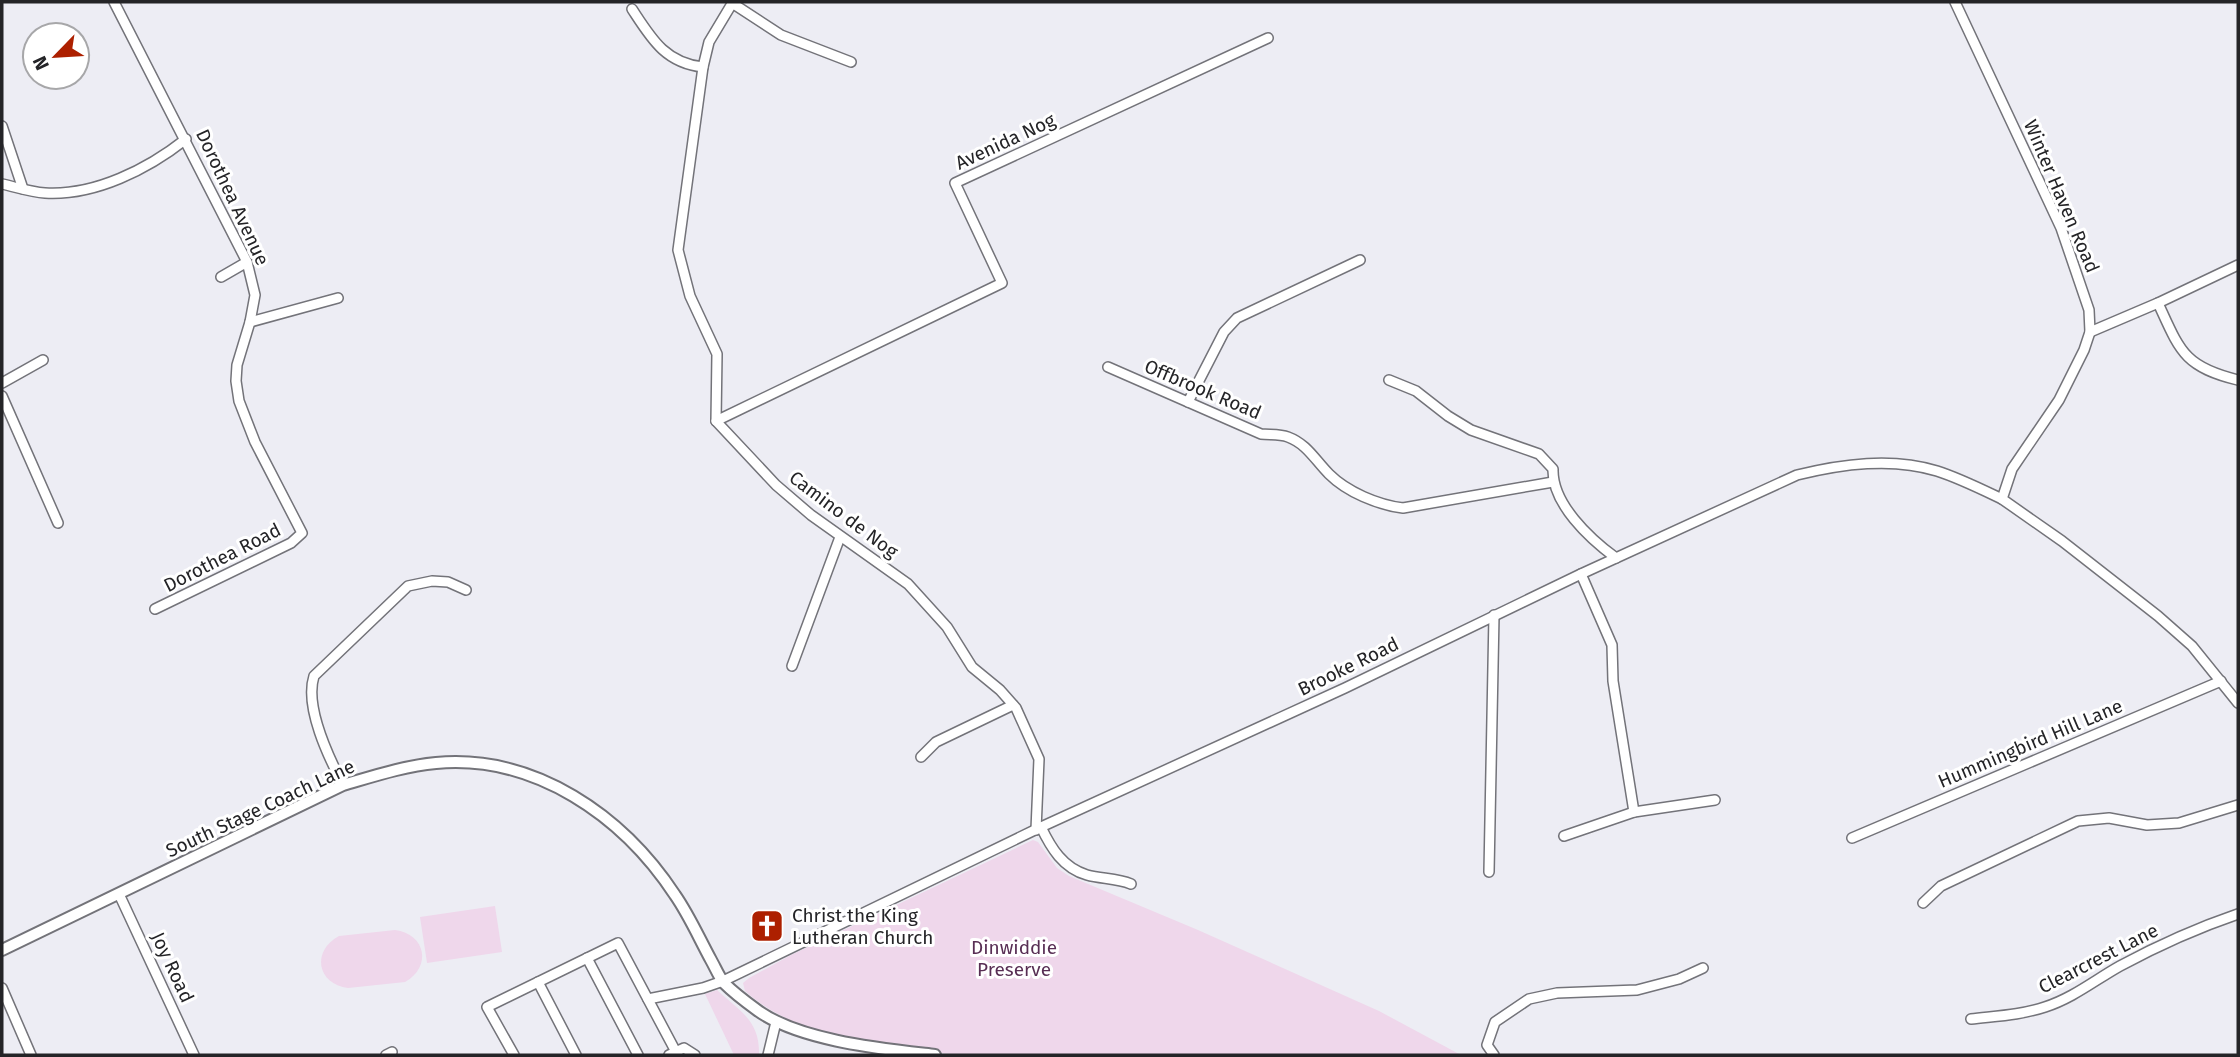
<svg xmlns="http://www.w3.org/2000/svg" width="2240" height="1057" font-family="'Fira Sans',sans-serif">
<rect width="100%" height="100%" fill="#ededf4"/>
<g fill="#efd7eb">
<path d="M1033,840L1038,842L1057,868L1069,876L1198,930L1379,1011L1461,1055H960C886,1047 802,1042 745,991L743,983L749,978L791,955Z"/>
<polygon points="495,906 502,952 427,963 420,917"/>
<path d="M395,930C426,934 432,967 405,982L348,988C317,984 311,951 339,936Z"/>
<path d="M717,990C741,1012 760,1021 759,1055H734L705,994Z"/>
</g>
<g fill="none" stroke-linecap="round" stroke-linejoin="round">
<defs>
<g id="minor">
<polyline points="114,2 247,262 255,295 250,322 237,365 236,381 239,401 255,442 302,533 291,543 155,609"/>
<polyline points="733,2 709,42 703,67 678,250 690,296 717,354 716,421 776,485 811,515 908,584 947,627 972,667 1000,690 1016,708 1039,759 1036,830"/>
<polyline points="1955,2 2061,228 2089,310 2090,332 2084,350 2059,400 2012,469 2002,499 2062,541 2158,616 2192,646 2238,703"/>
<polyline points="732,3 781,35 851,62"/>
<path d="M632,9C651,38 665,63 703,67"/>
<polyline points="2,126 23,189"/>
<path d="M2,184C16,187 30,192 45,193C95,196 148,169 186,139"/>
<polyline points="221,277 247,262"/>
<path d="M2158,303C2180,351 2184,367 2238,380"/>
<polyline points="250,322 338,298"/>
<polyline points="2090,332 2158,303 2238,265"/>
<path d="M1108,367L1261,434C1270,435 1280,434 1288,437C1307,444 1315,460 1329,474C1347,492 1378,505 1403,508L1553,482"/>
<path d="M1389,380L1416,391L1448,416L1471,430L1539,454L1553,469C1552,504 1590,539 1616,558"/>
<polyline points="2,383 43,360"/>
<polyline points="2,396 58,523"/>
<polyline points="1188,402 1224,332 1237,318 1360,260"/>
<polyline points="716,421 1002,283 955,183 1268,38"/>
<polyline points="1581,574 1612,645 1613,681 1634,812"/>
<polyline points="792,666 840,537"/>
<polyline points="921,757 936,742 1013,705"/>
<path d="M343,785C329,758 304,707 314,676L408,586L432,581L448,582L466,590"/>
<path d="M1041,827C1051,848 1063,868 1087,875C1101,879 1117,878 1131,884"/>
<polyline points="1564,836 1634,812 1715,800"/>
<polyline points="1852,838 2221,681"/>
<polyline points="1489,872 1494,615"/>
<polyline points="119,894 194,1055"/>
<polyline points="1923,903 1941,886 2078,821 2109,818 2147,825 2179,823 2238,805"/>
<polyline points="587,958 638,1055"/>
<polyline points="538,982 576,1055"/>
<polyline points="2,988 31,1055"/>
<path d="M648,999L703,988L723,981L1041,827L1345,688L1581,574L1797,475C1842,464 1892,457 1937,471C1959,478 1981,489 2002,499"/>
<path d="M1971,1019C1996,1016 2021,1015 2045,1007C2073,998 2095,980 2120,966C2159,945 2197,928 2238,914"/>
<polyline points="386,1055 392,1052"/>
<polyline points="514,1055 487,1007 618,943 676,1052"/>
<polyline points="669,1055 684,1048 695,1055"/>
<polyline points="768,1055 776,1022"/>
<polyline points="1494,1055 1487,1045 1495,1022 1529,999 1557,993 1637,990 1679,979 1703,968"/>
</g>
<path id="major" d="M2,950L343,785C374,776 404,766 436,763C535,754 623,816 675,895C689,915 699,938 711,960C715,967 719,977 724,983C734,993 746,1002 757,1010C799,1041 884,1049 935,1055"/>
</defs>
<use href="#minor" stroke="#737379" stroke-width="12"/>
<use href="#major" stroke="#737379" stroke-width="14"/>
<use href="#minor" stroke="#fff" stroke-width="9"/>
<use href="#major" stroke="#fff" stroke-width="10"/>
</g>
<defs>
<symbol id="church-square" viewBox="-11 -11 22 22"><rect x="-9" y="-9" width="18" height="18" rx="4" fill="#ad2000" stroke="#fff"/><path d="M-1.2-6h2.4v3.5h3.3v2.4h-3.3V6h-2.4V-.1h-3.3v-2.4h3.3Z" fill="#fff"/></symbol>
</defs>
<g fill-rule="evenodd">
<use href="#church-square" x="748" y="907" width="38" height="38"/>
</g>
<g text-anchor="middle" stroke-width="6" stroke-linejoin="round" paint-order="stroke">
<g font-size="19" fill="#242427" stroke="#fff">
<text transform="translate(1005 141) rotate(-25)" y="7">Avenida Nog</text>
<text transform="translate(2062 196) rotate(67)" y="7">Winter Haven Road</text>
<text transform="translate(233 197) rotate(65)" y="7">Dorothea Avenue</text>
<text transform="translate(1203 389) rotate(23)" y="7">Offbrook Road</text>
<text transform="translate(844 514) rotate(37)" y="7">Camino de Nog</text>
<text transform="translate(222 557) rotate(-27)" y="7">Dorothea Road</text>
<text transform="translate(1348 666) rotate(-26)" y="7">Brooke Road</text>
<text transform="translate(2030 743) rotate(-23)" y="7">Hummingbird Hill Lane</text>
<text transform="translate(260 808) rotate(-25)" y="7">South Stage Coach Lane</text>
<text transform="translate(2098 958) rotate(-27)" y="7">Clearcrest Lane</text>
<text transform="translate(173 967) rotate(65)" y="7">Joy Road</text>
</g>
<g font-size="19" fill="#242427" stroke="#fff" text-anchor="start">
<text x="792" y="922">Christ the King<tspan x="792" dy="22">Lutheran Church</tspan></text>
</g>
<g font-size="19" fill="#582e54" stroke="#fff">
<text x="1014" y="954">Dinwiddie<tspan x="1014" dy="22">Preserve</tspan></text>
</g>
</g>
<rect width="2240" height="1057" fill="none" stroke="#242427" stroke-width="7"/>
<g transform="translate(56 56) rotate(245)"><circle r="33" fill="#ffffff" stroke="#a7a7a9" stroke-width="2"/>
<path d="M0-5L12 26L0 18L-12 26Z" fill="#ad2000"/>
<text y="-10" font-size="19" font-weight="bold" text-anchor="middle" fill="#242427">N</text>
</g>
</svg>
